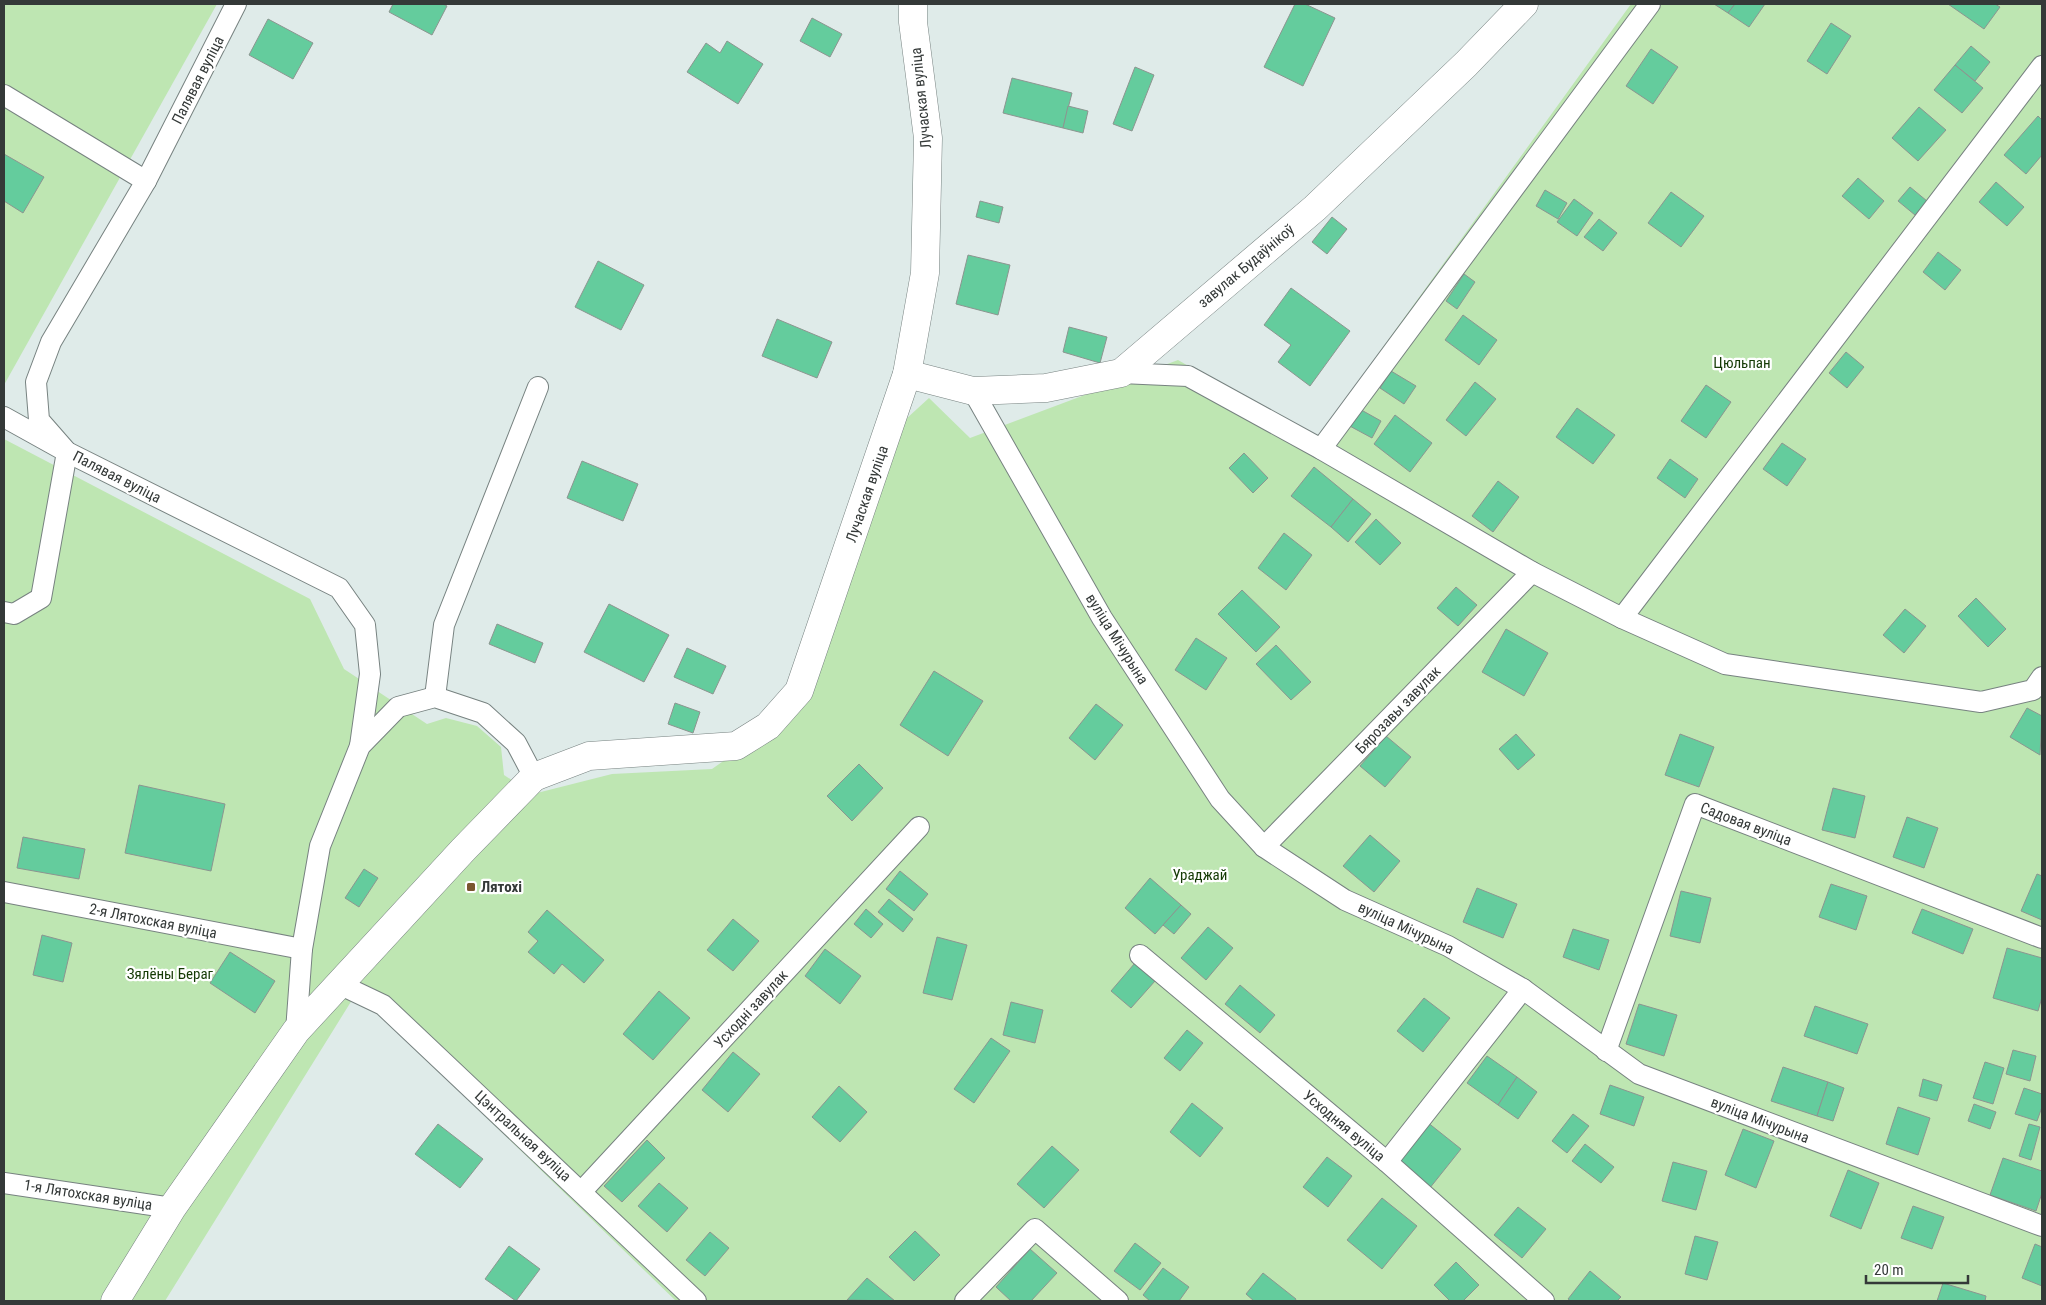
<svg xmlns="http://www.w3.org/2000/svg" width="2046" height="1305" font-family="'Roboto Condensed',sans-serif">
<rect width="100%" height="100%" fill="#dfebe9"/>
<g fill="#bee6b2">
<polygon points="4,4 217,4 4,385"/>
<polygon points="1631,4 2042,4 2042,1301 676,1301 357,992 165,1301 4,1301 4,439 310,599 344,669 427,724 446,718 477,726 501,747 504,775 533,794 612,774 712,769 809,701 906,419 929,398 970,438 1178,360 1316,440"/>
</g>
<g fill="#64cc9d" stroke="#8c9590">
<polygon points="393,4 443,4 447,6 432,35 389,12"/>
<polygon points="1295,4 1305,4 1335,18 1303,86 1264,67"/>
<polygon points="1714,4 1735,4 1728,13"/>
<polygon points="1735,4 1765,4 1749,27 1728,13"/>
<polygon points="1948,4 1995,4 2000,7 1984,29"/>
<polygon points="812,18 842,34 830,57 800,41"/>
<polygon points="268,19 313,43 293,79 249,55"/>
<polygon points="1831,23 1851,36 1827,74 1807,61"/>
<polygon points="727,41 763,64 738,104 687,72 706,43 720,53"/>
<polygon points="1971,46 1990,62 1975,81 1955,65"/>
<polygon points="1651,49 1678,67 1653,104 1626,86"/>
<polygon points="1955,65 1983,88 1962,113 1934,90"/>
<polygon points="1135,67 1154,75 1132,131 1113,124"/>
<polygon points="1012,78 1072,93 1063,128 1003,113"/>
<polygon points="1068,106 1088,111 1083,133 1063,128"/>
<polygon points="1919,107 1946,130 1918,161 1892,138"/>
<polygon points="2038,116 2042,120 2042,155 2026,174 2004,155"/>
<polygon points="4,154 44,177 23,213 4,201"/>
<polygon points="1858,178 1884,201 1869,219 1842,196"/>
<polygon points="1996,182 2024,207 2007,226 1979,202"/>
<polygon points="1910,187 1927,201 1915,215 1898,201"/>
<polygon points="1545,190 1567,203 1558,219 1536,206"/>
<polygon points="1671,192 1704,216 1681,247 1648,223"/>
<polygon points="1574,199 1593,213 1577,236 1557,222"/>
<polygon points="980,201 1003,207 999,223 976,217"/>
<polygon points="1332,217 1347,229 1327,254 1312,242"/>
<polygon points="1599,219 1617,233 1603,251 1584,237"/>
<polygon points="1938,252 1961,270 1945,290 1923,272"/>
<polygon points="968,255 1010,265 998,315 956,304"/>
<polygon points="598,261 644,285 621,330 575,307"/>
<polygon points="1464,274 1475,282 1457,309 1446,301"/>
<polygon points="1291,288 1350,331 1310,386 1278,362 1291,345 1264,325"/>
<polygon points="1463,315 1497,340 1479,365 1445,340"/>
<polygon points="777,319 832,342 817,378 762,356"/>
<polygon points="1069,327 1107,337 1100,363 1063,352"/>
<polygon points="1846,352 1864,367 1847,388 1829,373"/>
<polygon points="1391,371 1416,386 1404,404 1380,388"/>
<polygon points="1475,382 1496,399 1466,436 1446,420"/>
<polygon points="1706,385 1731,402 1706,438 1681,421"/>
<polygon points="1356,407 1381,421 1372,438 1346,424"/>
<polygon points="1577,408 1615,435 1593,464 1556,437"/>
<polygon points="1395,415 1432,443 1410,472 1374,444"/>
<polygon points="1782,443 1806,459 1787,486 1763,469"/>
<polygon points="1244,453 1268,478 1253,493 1229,468"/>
<polygon points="1670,459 1698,479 1685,498 1657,478"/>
<polygon points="582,461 638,484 623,521 567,498"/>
<polygon points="1314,467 1353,499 1331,527 1291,496"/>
<polygon points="1498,481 1519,497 1493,532 1472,516"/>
<polygon points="1353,499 1371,514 1348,542 1331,527"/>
<polygon points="1376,519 1401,543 1380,565 1355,542"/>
<polygon points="1284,533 1312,555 1286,590 1258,568"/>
<polygon points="1456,587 1477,605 1458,626 1437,608"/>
<polygon points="1242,590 1280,627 1256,652 1218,614"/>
<polygon points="1976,598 2006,629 1988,647 1958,616"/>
<polygon points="609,604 669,635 644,682 584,652"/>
<polygon points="1905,609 1926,626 1904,653 1883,635"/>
<polygon points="497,624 543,643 535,663 489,644"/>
<polygon points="1506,629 1548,653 1524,696 1482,672"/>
<polygon points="1196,638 1227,658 1206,690 1175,670"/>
<polygon points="1276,645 1311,682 1291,700 1256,664"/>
<polygon points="687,648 726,666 713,694 674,677"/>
<polygon points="934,671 983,701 948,756 900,725"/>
<polygon points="675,703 700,712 693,733 668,724"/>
<polygon points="1096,704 1123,725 1095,760 1069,738"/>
<polygon points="2027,708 2042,716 2040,755 2010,737"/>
<polygon points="1516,734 1535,755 1518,770 1499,749"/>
<polygon points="1680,734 1714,747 1699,787 1665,775"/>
<polygon points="1386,736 1411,757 1385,787 1360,766"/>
<polygon points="859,764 883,788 852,821 827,796"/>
<polygon points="139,785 225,804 211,871 125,853"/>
<polygon points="1833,788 1865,796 1855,838 1822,830"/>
<polygon points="1907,817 1938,828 1924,868 1893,857"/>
<polygon points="1370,835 1400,861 1374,892 1343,866"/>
<polygon points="23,837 85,849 79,879 17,868"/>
<polygon points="364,869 378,878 359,907 345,898"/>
<polygon points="900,871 928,894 914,911 886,889"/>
<polygon points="2037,874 2042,876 2042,920 2021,911"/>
<polygon points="1150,878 1181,905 1155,934 1125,908"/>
<polygon points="1831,884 1867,896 1856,930 1819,917"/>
<polygon points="1477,888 1517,904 1503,938 1463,922"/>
<polygon points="1681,891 1711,898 1700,943 1670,936"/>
<polygon points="889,899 913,919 903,932 878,912"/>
<polygon points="1181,905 1191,914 1174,934 1163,925"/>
<polygon points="866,909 883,924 871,938 854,924"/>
<polygon points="1922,909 1973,929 1963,954 1912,933"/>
<polygon points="547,910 604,960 584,983 562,964 554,974 528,952 538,941 528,932"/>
<polygon points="733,919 759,941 733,971 707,950"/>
<polygon points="1208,927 1233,948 1206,980 1181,958"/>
<polygon points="1573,929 1609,940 1599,970 1563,957"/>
<polygon points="42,935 72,943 63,982 33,975"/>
<polygon points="937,937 967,945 952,1000 923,993"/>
<polygon points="2007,948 2042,958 2042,997 2038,1011 1993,998"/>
<polygon points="825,949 861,976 840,1004 805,976"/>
<polygon points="230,952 275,981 255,1013 210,983"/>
<polygon points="1135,963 1155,981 1131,1008 1111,991"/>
<polygon points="1240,985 1275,1015 1260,1033 1225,1004"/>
<polygon points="659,991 690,1018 653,1060 623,1034"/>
<polygon points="1424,998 1450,1018 1423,1052 1397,1031"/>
<polygon points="1011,1002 1043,1010 1035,1043 1003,1035"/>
<polygon points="1639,1004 1677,1015 1664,1056 1626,1044"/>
<polygon points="1815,1006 1868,1024 1857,1054 1804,1036"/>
<polygon points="1187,1030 1203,1043 1180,1071 1164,1058"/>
<polygon points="991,1038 1010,1051 974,1103 954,1089"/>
<polygon points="2013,1050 2036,1056 2030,1081 2006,1074"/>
<polygon points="733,1052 760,1074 728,1112 702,1090"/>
<polygon points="1487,1056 1517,1077 1498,1105 1467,1083"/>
<polygon points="1985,1062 2004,1068 1993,1104 1973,1098"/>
<polygon points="1783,1067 1828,1082 1817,1116 1771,1101"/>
<polygon points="1517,1077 1537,1092 1518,1119 1498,1105"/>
<polygon points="1923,1079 1942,1085 1937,1101 1919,1096"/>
<polygon points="1828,1082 1844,1088 1833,1121 1817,1116"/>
<polygon points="1610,1085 1644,1097 1634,1126 1600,1114"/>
<polygon points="839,1086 867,1112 840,1142 812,1117"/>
<polygon points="2024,1088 2042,1094 2042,1107 2037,1121 2015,1114"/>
<polygon points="1192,1103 1223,1128 1200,1157 1170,1132"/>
<polygon points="1974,1104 1996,1112 1990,1129 1968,1121"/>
<polygon points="1898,1107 1930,1118 1918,1155 1886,1144"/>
<polygon points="1573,1114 1589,1126 1567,1153 1552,1141"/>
<polygon points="1427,1122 1461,1149 1429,1189 1396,1162"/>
<polygon points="438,1124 483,1159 460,1188 415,1154"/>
<polygon points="2029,1124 2040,1127 2031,1160 2019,1156"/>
<polygon points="1743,1129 1774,1141 1756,1188 1725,1175"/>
<polygon points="647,1140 665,1158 622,1202 604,1186"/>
<polygon points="1585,1144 1614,1167 1601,1183 1572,1161"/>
<polygon points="1052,1146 1079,1170 1044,1208 1017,1184"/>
<polygon points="1327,1157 1352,1176 1328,1207 1303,1187"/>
<polygon points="2003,1158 2042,1171 2042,1193 2036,1211 1990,1195"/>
<polygon points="1673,1162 1707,1171 1696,1210 1662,1201"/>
<polygon points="1848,1170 1879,1183 1861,1229 1830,1216"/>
<polygon points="659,1183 688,1208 667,1232 638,1206"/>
<polygon points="1382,1198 1417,1226 1382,1269 1347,1240"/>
<polygon points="1913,1206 1944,1217 1932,1249 1901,1238"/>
<polygon points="1518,1207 1546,1229 1522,1258 1494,1235"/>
<polygon points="915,1231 940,1255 914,1281 889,1257"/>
<polygon points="710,1232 729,1248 705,1276 686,1260"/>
<polygon points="1695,1236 1718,1242 1707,1280 1685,1274"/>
<polygon points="1135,1243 1161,1263 1140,1290 1114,1271"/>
<polygon points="2035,1244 2042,1247 2042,1286 2022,1278"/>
<polygon points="509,1246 540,1269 516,1301 485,1279"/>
<polygon points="1030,1249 1057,1273 1031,1301 1011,1301 996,1287"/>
<polygon points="1456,1262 1479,1285 1463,1301 1450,1301 1434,1285"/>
<polygon points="1163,1268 1189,1287 1179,1301 1150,1301 1143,1295"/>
<polygon points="1590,1271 1621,1297 1617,1301 1571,1301 1568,1299"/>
<polygon points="1263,1273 1296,1299 1295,1301 1254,1301 1246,1294"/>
<polygon points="867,1278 895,1301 847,1300"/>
<polygon points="1943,1283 1986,1296 1985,1301 1937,1301"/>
</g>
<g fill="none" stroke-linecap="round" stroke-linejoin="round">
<defs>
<g id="service">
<polyline points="236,4 146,181 51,342 36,382 39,420 67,452 339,588 365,625 370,674 360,746"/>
<polyline points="4,95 146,181"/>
<polyline points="1121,373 1188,376 1321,449 1532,572 1622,618 1725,664 1981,702 2033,690 2042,677"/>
<polyline points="973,391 1102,618 1220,799 1264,847 1345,900 1448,946 1523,989 1639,1074 2042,1226"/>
<polyline points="4,417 67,452 41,598 14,614 4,612"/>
<polyline points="1321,449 1650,4"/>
<polyline points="1622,618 2042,66"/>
<polyline points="435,697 444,625 538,387"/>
<polyline points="1264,847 1532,572"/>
<polyline points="4,892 302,949"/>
<polyline points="1140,955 1387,1162 1544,1301"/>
<polyline points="339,984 383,1005 696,1301"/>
<polyline points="296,1031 302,949 320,846 360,746 398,707 435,697 483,713 516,743 534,777"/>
<polyline points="1606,1051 1695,804 2042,938"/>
<polyline points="1387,1162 1523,989"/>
<polyline points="4,1183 172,1208"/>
<polyline points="582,1191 919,827"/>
<polyline points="965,1301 1035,1229 1118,1301"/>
</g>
<g id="minor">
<polyline points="907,374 973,391 1046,388 1121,373 1315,208 1466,64 1524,4"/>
<polyline points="534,777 589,756 736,746 768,726 799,691 907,374 925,273 928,138 913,22 913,4"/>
</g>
<polyline id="tertiary" points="115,1301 172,1208 296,1031 463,850 534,777"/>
</defs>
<use href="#service" stroke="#778280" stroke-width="22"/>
<use href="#minor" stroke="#778280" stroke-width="29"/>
<use href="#tertiary" stroke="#778280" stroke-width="29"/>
<use href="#service" stroke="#fff" stroke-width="20"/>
<use href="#minor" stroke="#fff" stroke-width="28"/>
<use href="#tertiary" stroke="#fff" stroke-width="28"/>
</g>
<rect fill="#79552f" stroke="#fff" stroke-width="2" x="466" y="882" width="10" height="10" rx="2.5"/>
<g text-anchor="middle" stroke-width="4.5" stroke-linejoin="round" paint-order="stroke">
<g font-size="15" fill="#343938" stroke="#fff">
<text transform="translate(198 80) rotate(-63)" y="5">Палявая вуліца</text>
<text transform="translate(921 98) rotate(-96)" y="5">Лучаская вуліца</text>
<text transform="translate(1246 266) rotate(-40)" y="5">завулак Будаўнікоў</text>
<text transform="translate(117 477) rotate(27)" y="5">Палявая вуліца</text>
<text transform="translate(867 494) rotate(-71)" y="5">Лучаская вуліца</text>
<text transform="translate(1117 639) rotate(58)" y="5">вуліца Мічурына</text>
<text transform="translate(1398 710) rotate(-46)" y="5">Бярозавы завулак</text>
<text transform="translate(1746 824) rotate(21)" y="5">Садовая вуліца</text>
<text transform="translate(153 921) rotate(11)" y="5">2-я Лятохская вуліца</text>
<text transform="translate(1406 928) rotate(25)" y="5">вуліца Мічурына</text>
<text transform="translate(751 1009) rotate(-47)" y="5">Усходні завулак</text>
<text transform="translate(1760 1120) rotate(21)" y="5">вуліца Мічурына</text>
<text transform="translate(1344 1126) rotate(40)" y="5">Усходняя вуліца</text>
<text transform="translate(523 1136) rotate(43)" y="5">Цэнтральная вуліца</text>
<text transform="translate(88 1195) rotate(9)" y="5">1-я Лятохская вуліца</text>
</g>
<g font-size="15" fill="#153a05" stroke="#fff">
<text x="1742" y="368">Цюльпан</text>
<text x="1200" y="880">Ураджай</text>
<text x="170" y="979">Зялёны Бераг</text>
</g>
<g font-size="15" font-weight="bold" fill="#343938" stroke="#fff" text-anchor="start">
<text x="481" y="892">Лятохі</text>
</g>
</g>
<rect width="2046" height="1305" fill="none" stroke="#343938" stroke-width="10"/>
<path d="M1866 1275v8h102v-8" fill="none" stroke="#343938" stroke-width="2.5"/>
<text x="1874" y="1275" font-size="15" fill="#343938" stroke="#ffffff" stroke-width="4" paint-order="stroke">20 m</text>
</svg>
